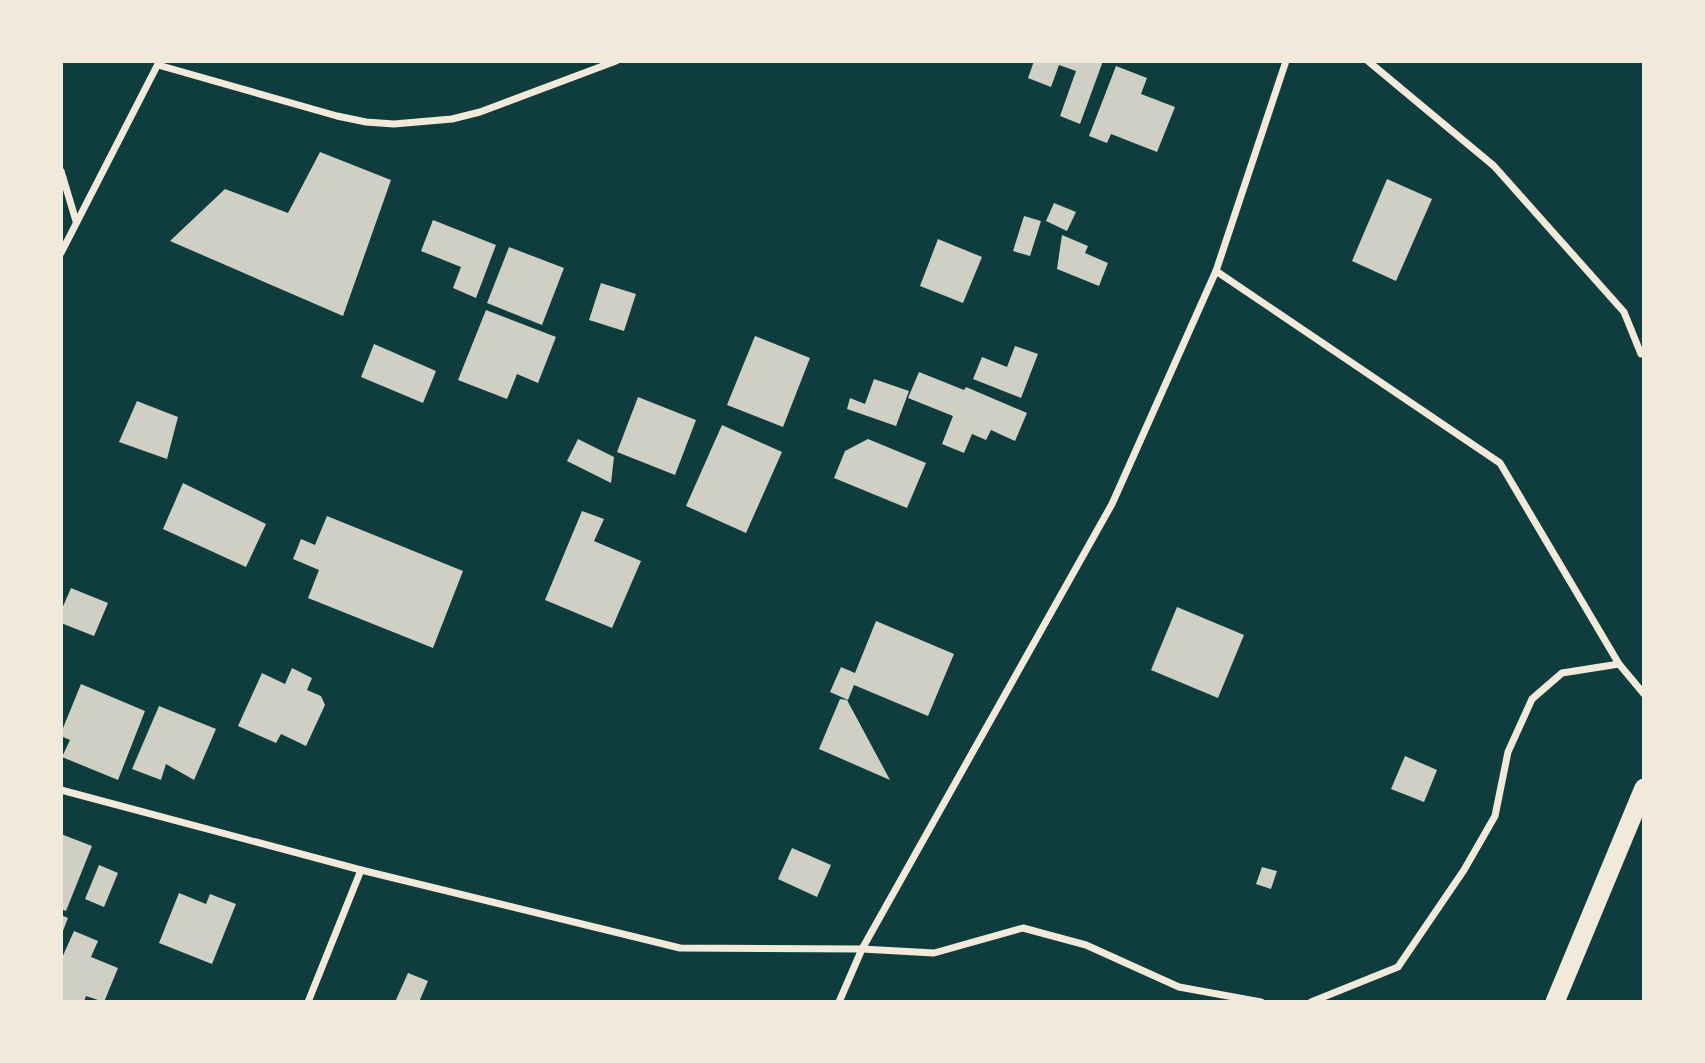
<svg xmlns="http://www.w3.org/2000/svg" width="1705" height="1063" font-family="'Fira Sans Condensed',sans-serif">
<rect width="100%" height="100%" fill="#0f3d3e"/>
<g fill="#cfcfc3">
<polygon points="1034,61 1103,61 1080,124 1060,116 1076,71 1059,65 1051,87 1028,78"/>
<polygon points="1116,66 1147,78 1141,94 1175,107 1157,152 1111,134 1107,143 1089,136"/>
<polygon points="320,152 391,180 343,316 170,241 225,189 288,213"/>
<polygon points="1387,179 1432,199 1396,281 1352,261"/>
<polygon points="1054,203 1076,212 1067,231 1046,221"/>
<polygon points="1024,216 1041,221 1030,256 1013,251"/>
<polygon points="433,220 496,245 476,298 453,288 461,267 421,251"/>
<polygon points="1062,235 1088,246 1085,253 1108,263 1099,286 1057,269"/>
<polygon points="938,239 982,257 963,303 920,286"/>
<polygon points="509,247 564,268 542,325 487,303"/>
<polygon points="601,283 636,294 624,331 589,320"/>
<polygon points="486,310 556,337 538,383 517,374 507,399 458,380"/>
<polygon points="755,336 810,358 783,427 727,405"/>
<polygon points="374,344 436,371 423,403 361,377"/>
<polygon points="1015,346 1038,354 1021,398 973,379 982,357 1007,367"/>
<polygon points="919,372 964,390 966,387 1027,413 1015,441 991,430 986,440 972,434 964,453 942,444 953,416 908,398"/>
<polygon points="874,379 909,391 896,426 847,409 850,398 865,404"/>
<polygon points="638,397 696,420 675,475 617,452"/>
<polygon points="137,401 178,417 167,459 119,442"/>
<polygon points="722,425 782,452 746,533 686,506"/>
<polygon points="578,439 614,457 611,483 567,461"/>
<polygon points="868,439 926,463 907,508 834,478 845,451"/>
<polygon points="183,483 266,524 246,567 163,529"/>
<polygon points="582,511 604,519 594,541 641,561 612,628 545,600"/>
<polygon points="327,516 463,571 433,648 308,598 319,570 293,559 301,539 315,545"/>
<polygon points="71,588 108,603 94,636 61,623 61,611"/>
<polygon points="1177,607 1244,635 1218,698 1151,670"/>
<polygon points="876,621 954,654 928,716 854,685 848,700 830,692 841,667 855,673"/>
<polygon points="292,668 312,678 307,690 321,696 325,705 306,746 281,734 276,743 238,726 262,673 285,684"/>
<polygon points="81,684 145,711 118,780 62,757 70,740 61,736 61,733"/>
<polygon points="840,699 847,700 890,780 819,749"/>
<polygon points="159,706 216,729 194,780 166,764 161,780 132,769"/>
<polygon points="1405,756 1437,770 1424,802 1391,789"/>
<polygon points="61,834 92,846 66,911 61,909"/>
<polygon points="792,848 831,865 817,897 778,879"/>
<polygon points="99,865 118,873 104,907 85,899"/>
<polygon points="1262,867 1277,871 1271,889 1256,884"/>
<polygon points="179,893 206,904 210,894 236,904 212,964 159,943"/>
<polygon points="61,915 68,918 61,936"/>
<polygon points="74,931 98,941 91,957 118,968 104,1002 86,996 84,1002 61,1002 61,960"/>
<polygon points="408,973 428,981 419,1002 395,1002"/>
</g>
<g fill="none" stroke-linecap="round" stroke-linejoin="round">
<g stroke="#f1e9da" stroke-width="7">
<polyline points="1286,61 1216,271 1500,463 1619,664 1644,694"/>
<polyline points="1368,61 1494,166 1624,312 1641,354"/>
<polyline points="158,65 337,116 366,122 394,124 452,119 480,112 616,61"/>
<polyline points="61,171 76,221"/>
<polyline points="61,253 159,62"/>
<polyline points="61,790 361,870 680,948 862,949 934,953 1023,928 1086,945 1179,987 1261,1002"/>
<polyline points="308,1002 361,870"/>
<polyline points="839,1002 862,949 1112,504 1216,271"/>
<polyline points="1311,1002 1398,967 1464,870 1495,816 1508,752 1532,699 1562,673 1619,664"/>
</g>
<polyline stroke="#f1e9da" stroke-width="19" points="1555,1002 1644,788"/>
</g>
<rect width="1705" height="1063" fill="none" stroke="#f1e9da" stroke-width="126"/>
</svg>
